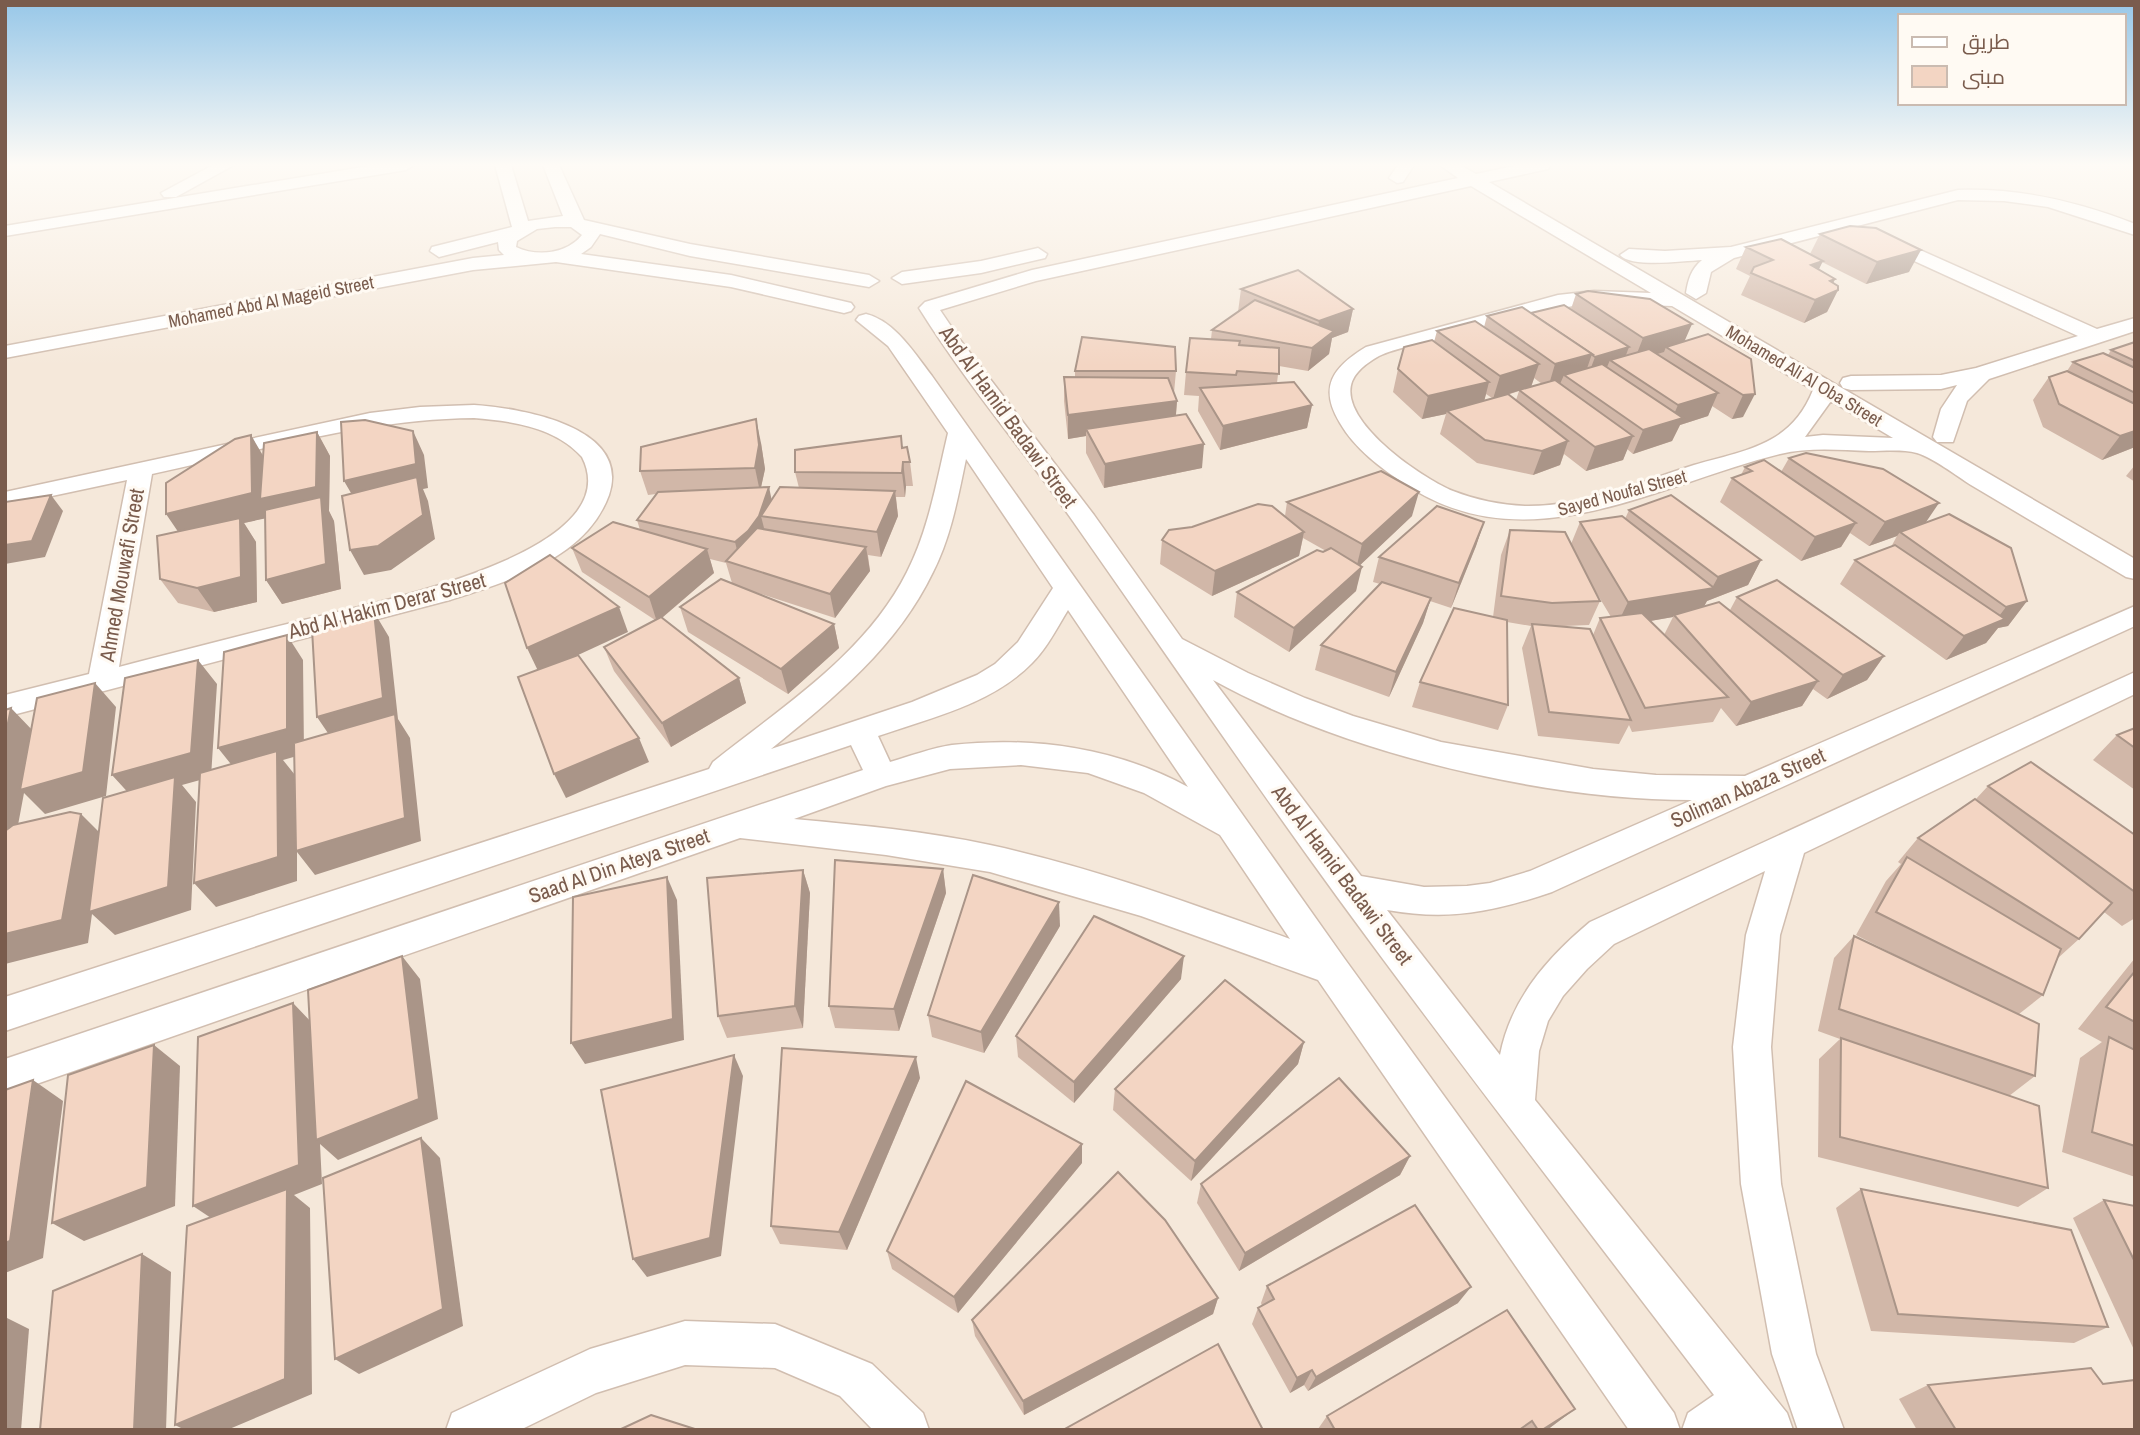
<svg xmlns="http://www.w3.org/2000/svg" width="2140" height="1435" font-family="'Archivo Narrow',Cairo,sans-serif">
<rect width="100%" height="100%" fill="#fdf6ec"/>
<rect fill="#f5e8da" x="5" y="165" width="2130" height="1265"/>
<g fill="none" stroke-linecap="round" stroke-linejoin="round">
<defs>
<g id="street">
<polygon points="213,165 234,165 176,197 164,197 161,193"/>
<polygon points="375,165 414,165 406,170 5,236 5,226"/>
<path d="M495,165H511L528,221L563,216L543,165H559L584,220L690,244L869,275L879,281L869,287L690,256L600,234L591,247L581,254L731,275L851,303L854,307L851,311L844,313L731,287L556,262L473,270L5,358V346L473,258L504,255L499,250L498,242L439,257L430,251L432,247L512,227ZM555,227H571L582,235C567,254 537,257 516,247L517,241L537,229Z"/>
<polygon points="1398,165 1414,165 1403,182 1397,183 1389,178"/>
<path d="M1440,165H1460L1476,174L1519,165H1550L1548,169L1489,182L2135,559V579L2126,577C2074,546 2023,516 1971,485C1957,476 1932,457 1917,453C1902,449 1884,451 1869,451C1840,450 1809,447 1780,454C1657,484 1527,566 1405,484C1381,468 1355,449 1340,423C1318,387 1333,367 1366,347L1558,295L1594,291L1651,293L1471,186L1036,281L940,310L961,341L1094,515L1182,639L1248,673L1305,698L1353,716L1441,742L1593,769L1656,775L1745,776L2135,606V626L1552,892C1493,912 1449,921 1387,910L1500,1055C1511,999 1547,958 1590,922L2135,672V694L1804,853L1780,935L1771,1047L1781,1184L1816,1354L1844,1430H1798L1772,1354L1741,1184L1733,1047L1746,935L1765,871L1614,944L1587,969L1563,996L1548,1021L1539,1051L1535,1100L1787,1413L1793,1430H1682L1688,1413L1714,1395C1588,1230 1461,1066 1338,898C1249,776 1164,651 1077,527C1026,453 967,385 919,308L925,302L1032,270L1458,178ZM1594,303L1672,306L1813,390C1791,446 1745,450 1694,465C1640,482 1583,507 1525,506C1501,505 1476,500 1453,491C1423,479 1322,412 1358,372C1363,366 1372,360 1379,356C1396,347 1421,345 1440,339C1491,325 1541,309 1594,303ZM1831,401L1893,438L1823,435L1805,437ZM1213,680C1345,753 1542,800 1692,800L1530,871L1490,883L1467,886L1424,887L1361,876Z"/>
<path d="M1958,190C2020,188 2077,201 2135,224V235L2048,207L2004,201L1958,200L1734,258L1711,272L1706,293L1696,299L1686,293C1688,280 1691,269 1702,260C1684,261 1630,268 1620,255L1629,249L1665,251L1731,247Z"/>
<polygon points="1882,233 2097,329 2135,318 2135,331 1989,379 1967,401 1953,442 1937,442 1933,437 1941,409 1957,385 1941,389 1851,390 1843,388 1840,383 1843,378 1851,376 1941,375 1976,368 2078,336 1875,243 1873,239 1875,235"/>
<polygon points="1038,248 1047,254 1045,258 981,273 902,284 892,278 902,272 981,261"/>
<path d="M866,314C895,321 915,354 932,376L1344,958L1674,1413L1680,1430H1629L1318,980L1141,916L990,872L886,855L740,838L5,1095V1059L863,770L851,745L5,1031V997L709,769L713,762C783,706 866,654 907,572C929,529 937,479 948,433L888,346L856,320L859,316ZM966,459L1053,588L1018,642L995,664L977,675L912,702L771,749C834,698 897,647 933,572C951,537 958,497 966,459ZM1068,610L1188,787C1117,748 1033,736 952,745C932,748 910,756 890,762L878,736C930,718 992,704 1032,663C1047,648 1057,628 1068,610ZM1021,765L1088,773L1144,793L1220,835L1290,939C1192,904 1092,867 990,845C925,831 860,825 794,819L886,786L950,769Z"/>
<path d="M474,405C520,408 632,426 609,495C601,517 586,535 567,549C533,574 491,587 450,600L5,717V695L89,674L127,480L5,506V492L370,413L420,407ZM474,418C512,421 555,427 582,457C632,555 362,605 304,620C242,635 181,651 119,667L152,474C258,451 365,419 474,418Z"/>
<polygon points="685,1321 775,1324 872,1364 923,1413 929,1430 873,1430 840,1396 775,1368 685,1365 596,1393 520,1430 446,1430 452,1413 590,1349"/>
</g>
</defs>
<use href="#street" stroke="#d1beb0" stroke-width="3"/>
<use href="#street" fill="#fff" fill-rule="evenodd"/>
</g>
<g fill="#d1b7a8" fill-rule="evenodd">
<polygon points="1820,234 1909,272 1866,284 1822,262 1819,269 1835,279 1833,283 1838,290 1827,312 1804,323 1741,295 1750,276 1736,269 1746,247 1810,254"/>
<polygon points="1241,289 1353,309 1348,332 1332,338 1329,354 1308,371 1279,366 1277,383 1312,405 1307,428 1220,450 1198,411 1199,396 1184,395 1186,372 1211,339 1212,330 1238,312"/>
<path d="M1576,294L1685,341L1751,359L1743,417L1732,419L1712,406L1708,416L1680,425L1672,441L1633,454L1627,449L1623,460L1586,471L1564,454L1560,465L1533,475L1477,463L1440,434L1446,414L1422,419L1393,392L1398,369L1434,342L1437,331L1484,327L1487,316L1571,309ZM1534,378L1542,384L1531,387ZM1519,391L1516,400L1508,394H1510ZM1486,394L1492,398L1484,400Z"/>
<polygon points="2135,342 2135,447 2102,460 2043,427 2033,400 2049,377 2067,371 2073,362 2108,355 2111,350"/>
<polygon points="1075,371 1176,371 1174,393 1177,401 1176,415 1202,468 1104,488 1086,453 1086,436 1068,439 1064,401 1064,377 1075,377"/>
<polygon points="317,432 330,456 329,511 334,521 341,589 282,604 266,580 265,518 244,523 256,542 257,602 214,612 178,603 160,579 263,456"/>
<polygon points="761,443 765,469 761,487 772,500 799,488 795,472 902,448 910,462 913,486 906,486 905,497 896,497 898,516 881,557 868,555 870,571 835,618 755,592 834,624 839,648 788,694 688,632 680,607 732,583 726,563 710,559 714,573 662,618 739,678 746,703 671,747 614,671 604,647 655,620 582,572 572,548 640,530 637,520 656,494 648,495 640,471"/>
<polygon points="1789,458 1926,522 2027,601 2008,626 1998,628 1986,643 1946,660 1840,584 1855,560 1891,547 1897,536 1869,546 1850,533 1841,547 1801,561 1720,502 1732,478 1741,475 1745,467 1781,472"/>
<polygon points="2135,465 2135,482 2126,476"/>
<polygon points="1287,502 1412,516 1360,565 1356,591 1289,652 1234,617 1237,592 1326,551 1303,538 1299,556 1212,596 1160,564 1162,540 1192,527 1285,516"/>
<path d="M1629,510L1761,560L1748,585L1707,601L1704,606L1730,610L1737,597L1884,656L1867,680L1827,699L1813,689L1802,706L1736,726L1721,708L1713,722L1632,732L1629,725L1619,744L1538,736L1522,648L1531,626L1507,622L1508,705L1498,730L1412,707L1420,682L1493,617L1501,555L1510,530L1571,544L1580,522L1625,519ZM1590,582L1611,617L1600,618L1593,635L1564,626L1589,625L1600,601ZM1673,617L1664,635L1650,621Z"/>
<polygon points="1484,522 1476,546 1451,608 1430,601 1423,623 1389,697 1315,670 1321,645 1380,584 1373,582 1379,557"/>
<polygon points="2135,728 2135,790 2093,760 2117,735"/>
<polygon points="1988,786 2135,835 2135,918 2122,926 2104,912 2079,939 2058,958 2043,995 2019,1014 2035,1076 2009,1096 2048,1188 2018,1207 1818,1157 1819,1059 1840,1039 1818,1031 1834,958 1854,936 1909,962 1856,935 1886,881 1901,864 1898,862 1918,838 1975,800"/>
<polygon points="943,869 946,893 899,1031 835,1028 829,1006"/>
<polygon points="803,870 810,893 803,1028 727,1038 718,1016"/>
<polygon points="1060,926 984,1053 932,1037 928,1015"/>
<polygon points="2135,958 2135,1177 2062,1152 2080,1058 2102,1042 2078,1029"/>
<polygon points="1181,979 1074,1103 1018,1057 1016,1036"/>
<polygon points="1304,1042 1298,1064 1191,1181 1113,1110 1115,1089"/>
<polygon points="920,1078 847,1250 780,1244 771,1226"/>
<polygon points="1410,1156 1400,1175 1239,1271 1197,1203 1201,1184"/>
<polygon points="1082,1163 958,1313 892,1269 887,1251"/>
<polygon points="1861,1189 2108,1327 2074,1343 1871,1331 1836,1208"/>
<polygon points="2104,1200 2135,1206 2135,1352 2073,1218"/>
<polygon points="1267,1286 1458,1303 1308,1391 1304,1385 1290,1393 1252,1324 1258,1308 1262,1306 1261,1303"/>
<polygon points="1218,1298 1213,1314 1024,1415 975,1336 972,1320"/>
<polygon points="2103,1384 2135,1430 1917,1430 1899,1399 1928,1385"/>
<polygon points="1575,1409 1547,1430 1318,1429 1327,1416"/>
</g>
<g fill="#aa9588">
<polygon points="1921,250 1909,272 1866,284 1877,262"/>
<polygon points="1823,261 1812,283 1811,265"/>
<polygon points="1835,279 1827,295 1838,290 1827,312 1804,323 1815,300 1830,281"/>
<polygon points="1353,309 1348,332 1332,338 1329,354 1308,371 1312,348 1315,343 1319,321"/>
<polygon points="1692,324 1682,347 1666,347 1664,352 1634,361 1643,338"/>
<polygon points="1629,347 1623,363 1610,360 1607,367 1589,373 1595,357"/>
<polygon points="1592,354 1584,377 1564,375 1560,384 1548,388 1555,364"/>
<polygon points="1539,364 1531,387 1493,399 1500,376"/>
<polygon points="1489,382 1483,406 1447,411 1446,414 1422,419 1428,396"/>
<polygon points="1718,393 1708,416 1680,425 1672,441 1633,454 1643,430 1671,421 1678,405"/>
<polygon points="1755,394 1743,417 1732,419 1743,395"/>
<polygon points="1177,401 1175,425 1086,429 1086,436 1068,439 1068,415"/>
<polygon points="1312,405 1307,428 1220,450 1223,426"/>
<polygon points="756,419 761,443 765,469 760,492 755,468"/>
<polygon points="413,431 424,455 428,488 423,489 428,501 435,539 391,570 364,575 350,550 358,505 344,481"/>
<polygon points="2135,431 2135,447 2102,460 2120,436"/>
<polygon points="317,432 330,456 329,511 334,521 341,589 282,604 266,580 267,518 244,523 256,542 257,602 214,612 197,588 183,539 166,514 251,435 265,459"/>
<polygon points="1633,436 1623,460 1586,471 1595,447"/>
<polygon points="1568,441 1560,465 1533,475 1542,451"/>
<polygon points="1204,444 1202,468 1104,488 1105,464"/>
<polygon points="903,462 906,486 905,497 902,473"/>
<polygon points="769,487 774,511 761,516 766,536 741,566 735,542"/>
<polygon points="895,491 898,516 881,557 877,532"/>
<polygon points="1419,492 1412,516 1356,569 1362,544"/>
<polygon points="51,495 63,511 45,557 5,564 5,545"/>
<polygon points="1939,503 1922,528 1900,532 1897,536 1869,546 1885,522"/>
<polygon points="1484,522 1476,546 1451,608 1459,583"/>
<polygon points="1856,523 1841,547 1801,561 1815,537"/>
<polygon points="1304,532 1299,556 1212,596 1215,571"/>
<polygon points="866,547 870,571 835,618 830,594"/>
<polygon points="707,549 714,573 657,622 649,597"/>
<polygon points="1761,560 1748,585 1707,601 1701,612 1674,615 1673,617 1616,627 1628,602 1712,588 1718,577"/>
<polygon points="1362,567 1356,591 1289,652 1294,628"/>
<polygon points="1431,598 1423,623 1389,697 1396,672"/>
<polygon points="2027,601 2008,626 1998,628 1986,643 1946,660 1964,636 1993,624 2006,607"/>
<polygon points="619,607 628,632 539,673 527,648"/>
<polygon points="374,612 389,637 398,719 410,738 421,841 315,875 297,852 297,881 216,907 194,883 238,773 218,748 287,635 303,660 304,754 283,760 295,775 334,742 317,717"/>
<polygon points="834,624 839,648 788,694 781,669"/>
<polygon points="1884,656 1867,680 1827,699 1843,675"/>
<polygon points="198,660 217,684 211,777 182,785 196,802 191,910 115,935 92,914 88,943 5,964 5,934 81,814 105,838 134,799 112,775"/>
<polygon points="739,678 746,703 671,747 662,723"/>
<polygon points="1818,681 1802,706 1736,726 1751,702"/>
<polygon points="95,683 116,707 106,796 45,814 24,793 15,841 5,844 5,738 11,708 35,733"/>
<polygon points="639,738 649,762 566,798 554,774"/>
<polygon points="943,869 946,893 899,1031 894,1009"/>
<polygon points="803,870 810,893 803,1028 795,1006"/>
<polygon points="667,877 677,900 684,1040 585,1064 571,1043"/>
<polygon points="1059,902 1060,926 984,1053 981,1032"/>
<polygon points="402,956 420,979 438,1119 338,1160 320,1144 322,1184 294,1195 310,1208 312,1394 227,1430 185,1430 175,1425 220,1224 193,1206 293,1003 314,1025"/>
<polygon points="1184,956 1181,979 1074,1103 1074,1082"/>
<polygon points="1304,1042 1298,1064 1191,1181 1195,1161"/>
<polygon points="154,1045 180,1066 175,1206 84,1241 52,1223"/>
<polygon points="734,1055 743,1076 721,1256 647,1277 633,1259"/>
<polygon points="916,1057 920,1078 847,1250 839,1232"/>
<polygon points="33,1080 63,1101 43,1258 5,1273 5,1243"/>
<polygon points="421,1138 440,1158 463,1326 359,1374 335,1359"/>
<polygon points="1082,1144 1082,1163 958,1313 954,1297"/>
<polygon points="1410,1156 1400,1175 1239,1271 1245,1253"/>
<polygon points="142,1254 171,1272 166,1430 134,1430"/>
<polygon points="1471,1287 1458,1303 1308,1391 1316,1377"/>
<polygon points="1218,1298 1213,1314 1024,1415 1023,1401"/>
<polygon points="5,1317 29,1329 21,1430 5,1430"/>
<polygon points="1312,1370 1304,1385 1290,1393 1297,1378"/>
<polygon points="1575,1409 1547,1430 1542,1430"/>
</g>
<g fill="#f3d5c3" stroke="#aa9588" stroke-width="2">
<polygon points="1850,226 1876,228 1921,250 1877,262 1820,234"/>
<polygon points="1781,239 1823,261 1811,265 1835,279 1830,281 1838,286 1838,290 1815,300 1751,273 1754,267 1773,260 1746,247"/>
<polygon points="1298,270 1353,309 1319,321 1241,289"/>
<polygon points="1588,291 1650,299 1692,324 1643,338 1576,294"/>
<polygon points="1255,300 1334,331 1312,348 1212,330"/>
<polygon points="1564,305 1629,347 1595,357 1591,354 1592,354 1531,313"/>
<polygon points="1522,307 1592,354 1555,364 1487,316"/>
<polygon points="1475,321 1539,364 1500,376 1437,331"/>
<polygon points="1708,334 1751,359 1755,394 1743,395 1666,347"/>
<polygon points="1082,337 1175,347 1176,371 1075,371"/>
<polygon points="1190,338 1240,341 1239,345 1279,348 1279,374 1237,371 1236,375 1186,372"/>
<polygon points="1432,340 1489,382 1428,396 1398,369 1404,347"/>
<polygon points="2135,342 2135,361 2111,350"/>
<polygon points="1649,349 1718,393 1678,405 1610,360"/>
<polygon points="2103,353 2135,368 2135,393 2073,362"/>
<polygon points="1602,364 1683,418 1643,430 1564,375"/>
<polygon points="2067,371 2135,404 2135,431 2120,436 2059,404 2049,377"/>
<polygon points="1064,377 1168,378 1177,401 1068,415"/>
<polygon points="1555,380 1633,436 1595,447 1519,390"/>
<polygon points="1294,382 1312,405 1223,426 1200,388"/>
<polygon points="1508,394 1568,441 1542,451 1485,440 1447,411"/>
<polygon points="1186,414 1204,444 1105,464 1086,429"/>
<polygon points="756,419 759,445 755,468 640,471 641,447"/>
<polygon points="365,420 413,431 416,464 344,481 341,422"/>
<polygon points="317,432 316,487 260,499 264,443"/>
<polygon points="251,435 252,493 166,514 166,483 235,439"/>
<polygon points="901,436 902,448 907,447 910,462 903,462 902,473 795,472 795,450"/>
<polygon points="1806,453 1883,469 1939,503 1885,522 1789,458"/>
<polygon points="1764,460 1856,523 1815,537 1732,478 1752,471 1745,467"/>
<polygon points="1381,471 1419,492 1362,544 1287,502"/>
<polygon points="417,477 423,515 378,546 350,550 342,496"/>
<polygon points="769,487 759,516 748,531 735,542 637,520 658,492"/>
<polygon points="780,487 895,491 877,532 761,516"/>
<polygon points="51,495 32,541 5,545 5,502"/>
<polygon points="1671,495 1761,560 1718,577 1629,510"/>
<polygon points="321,497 326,564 266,580 265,510"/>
<polygon points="1258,504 1272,506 1304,532 1215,571 1162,540 1169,530 1192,527"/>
<polygon points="1437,506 1484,522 1459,583 1379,557"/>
<polygon points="1949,514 2011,548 2027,601 2006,607 1900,532"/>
<polygon points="1622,516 1714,588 1628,602 1580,522"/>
<polygon points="240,518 241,577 197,588 160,579 157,536"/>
<polygon points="613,522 707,549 649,597 572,548"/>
<polygon points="757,528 866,547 830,594 726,561"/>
<polygon points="1510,530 1565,532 1600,601 1552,603 1501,596"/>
<polygon points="1895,545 2005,619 1964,636 1855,560"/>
<polygon points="1331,548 1362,567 1294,628 1237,592 1317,550 1323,552"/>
<polygon points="550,555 619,607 527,648 505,583"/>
<polygon points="721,579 834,624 781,669 680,607"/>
<polygon points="1777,580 1884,656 1843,675 1737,597"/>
<polygon points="1382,582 1431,598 1396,672 1321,645"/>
<polygon points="1719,602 1818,681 1751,702 1674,615"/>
<polygon points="1454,608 1507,620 1508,705 1420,682"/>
<polygon points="374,612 383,698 317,717 312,629"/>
<polygon points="1642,613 1728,697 1645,708 1600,618"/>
<polygon points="661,617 739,678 662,723 604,647"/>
<polygon points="1532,624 1590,629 1631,720 1549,712"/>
<polygon points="287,635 287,729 218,748 224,652"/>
<polygon points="578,655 639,738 554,774 518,677"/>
<polygon points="198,660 191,753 112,775 125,678"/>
<polygon points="95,683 83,772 20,790 37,698"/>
<polygon points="11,708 5,738 5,710"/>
<polygon points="395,714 405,818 296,851 294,743"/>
<polygon points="2135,728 2135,748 2117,735"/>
<polygon points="277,751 278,857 194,883 200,773"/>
<polygon points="2031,762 2135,835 2135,892 1988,786"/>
<polygon points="175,777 168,887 89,912 103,798"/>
<polygon points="1975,799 2112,903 2079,939 1918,838"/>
<polygon points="70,812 81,814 62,920 5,934 5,831 13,825"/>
<polygon points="1907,857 2061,949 2043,995 1876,912"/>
<polygon points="835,860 943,869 894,1009 829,1006"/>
<polygon points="803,870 795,1006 718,1016 707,878"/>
<polygon points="973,875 1059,902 981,1032 928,1015"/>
<polygon points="667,877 673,1019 571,1043 573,897"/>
<polygon points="1094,916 1184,956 1074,1082 1016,1036"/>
<polygon points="1854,936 2039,1024 2035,1076 1839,1009"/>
<polygon points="402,956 419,1099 316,1140 308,990"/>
<polygon points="2135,971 2135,1022 2106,1007"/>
<polygon points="1225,980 1304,1042 1195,1161 1115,1089"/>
<polygon points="293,1003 299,1165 193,1206 198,1037"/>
<polygon points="2109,1037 2135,1050 2135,1146 2092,1132"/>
<polygon points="1841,1038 2039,1106 2048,1188 1840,1137"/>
<polygon points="154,1045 147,1187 52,1223 68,1075"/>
<polygon points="782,1048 916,1057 839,1232 771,1226"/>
<polygon points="734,1055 710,1238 633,1259 601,1090"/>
<polygon points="1339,1078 1410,1156 1245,1253 1201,1184"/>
<polygon points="33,1080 10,1241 5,1243 5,1090"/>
<polygon points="966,1081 1082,1144 954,1297 887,1251"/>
<polygon points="421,1138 443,1309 335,1359 323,1178"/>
<polygon points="1118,1172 1165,1220 1218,1298 1023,1401 972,1320"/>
<polygon points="287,1189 285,1379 175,1425 187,1226"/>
<polygon points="1861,1189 2071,1230 2108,1327 1898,1314"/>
<polygon points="2104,1200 2135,1206 2135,1262"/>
<polygon points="1415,1205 1471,1287 1316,1377 1312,1370 1297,1378 1258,1308 1274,1299 1267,1286"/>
<polygon points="142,1254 134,1430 40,1430 53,1291"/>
<polygon points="1507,1310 1575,1409 1542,1430 1538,1430 1532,1421 1519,1430 1335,1430 1327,1416"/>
<polygon points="1218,1344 1263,1430 1063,1430"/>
<polygon points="2091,1368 2103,1384 2135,1380 2135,1430 1956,1430 1928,1385"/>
<polygon points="651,1415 698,1430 619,1430"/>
</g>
<linearGradient id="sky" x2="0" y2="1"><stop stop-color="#97c7e8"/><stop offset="0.45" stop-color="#fefbf6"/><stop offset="1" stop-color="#fefbf6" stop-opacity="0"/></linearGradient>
<rect width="2140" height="366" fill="url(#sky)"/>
<g text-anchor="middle" stroke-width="6" stroke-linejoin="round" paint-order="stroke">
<g font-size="18" fill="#7a5c4d" stroke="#fffaf3">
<text transform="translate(271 302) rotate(-11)" y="6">Mohamed Abd Al Mageid Street</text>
<text transform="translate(1804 376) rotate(31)" y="6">Mohamed Ali Al Oba Street</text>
<text transform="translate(1622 493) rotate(-15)" y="6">Sayed Noufal Street</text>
</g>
<g font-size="21" fill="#7a5c4d" stroke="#fffaf3">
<text transform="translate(1008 417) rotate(54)" y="7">Abd Al Hamid Badawi Street</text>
<text transform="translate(122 575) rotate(-80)" y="7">Ahmed Mouwafi Street</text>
<text transform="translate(387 606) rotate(-15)" y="7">Abd Al Hakim Derar Street</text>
<text transform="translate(1748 788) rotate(-24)" y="7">Soliman Abaza Street</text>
<text transform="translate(619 866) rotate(-19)" y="7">Saad Al Din Ateya Street</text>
<text transform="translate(1342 875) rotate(53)" y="7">Abd Al Hamid Badawi Street</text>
</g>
</g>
<rect width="2140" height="1435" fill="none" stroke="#7a5c4d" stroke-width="14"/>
<rect x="1898" y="14" width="228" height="91" fill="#fffaf3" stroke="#cabbb1" stroke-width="2"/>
<rect x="1912" y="37" width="35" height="10" fill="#ffffff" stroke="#cabbb1" stroke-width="2"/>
<text x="1962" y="49" font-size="21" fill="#7a5c4d">طريق</text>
<rect x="1912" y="66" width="35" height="21" fill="#f3d5c3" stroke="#cabbb1" stroke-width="2"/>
<text x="1962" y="84" font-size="21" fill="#7a5c4d">مبنى</text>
</svg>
